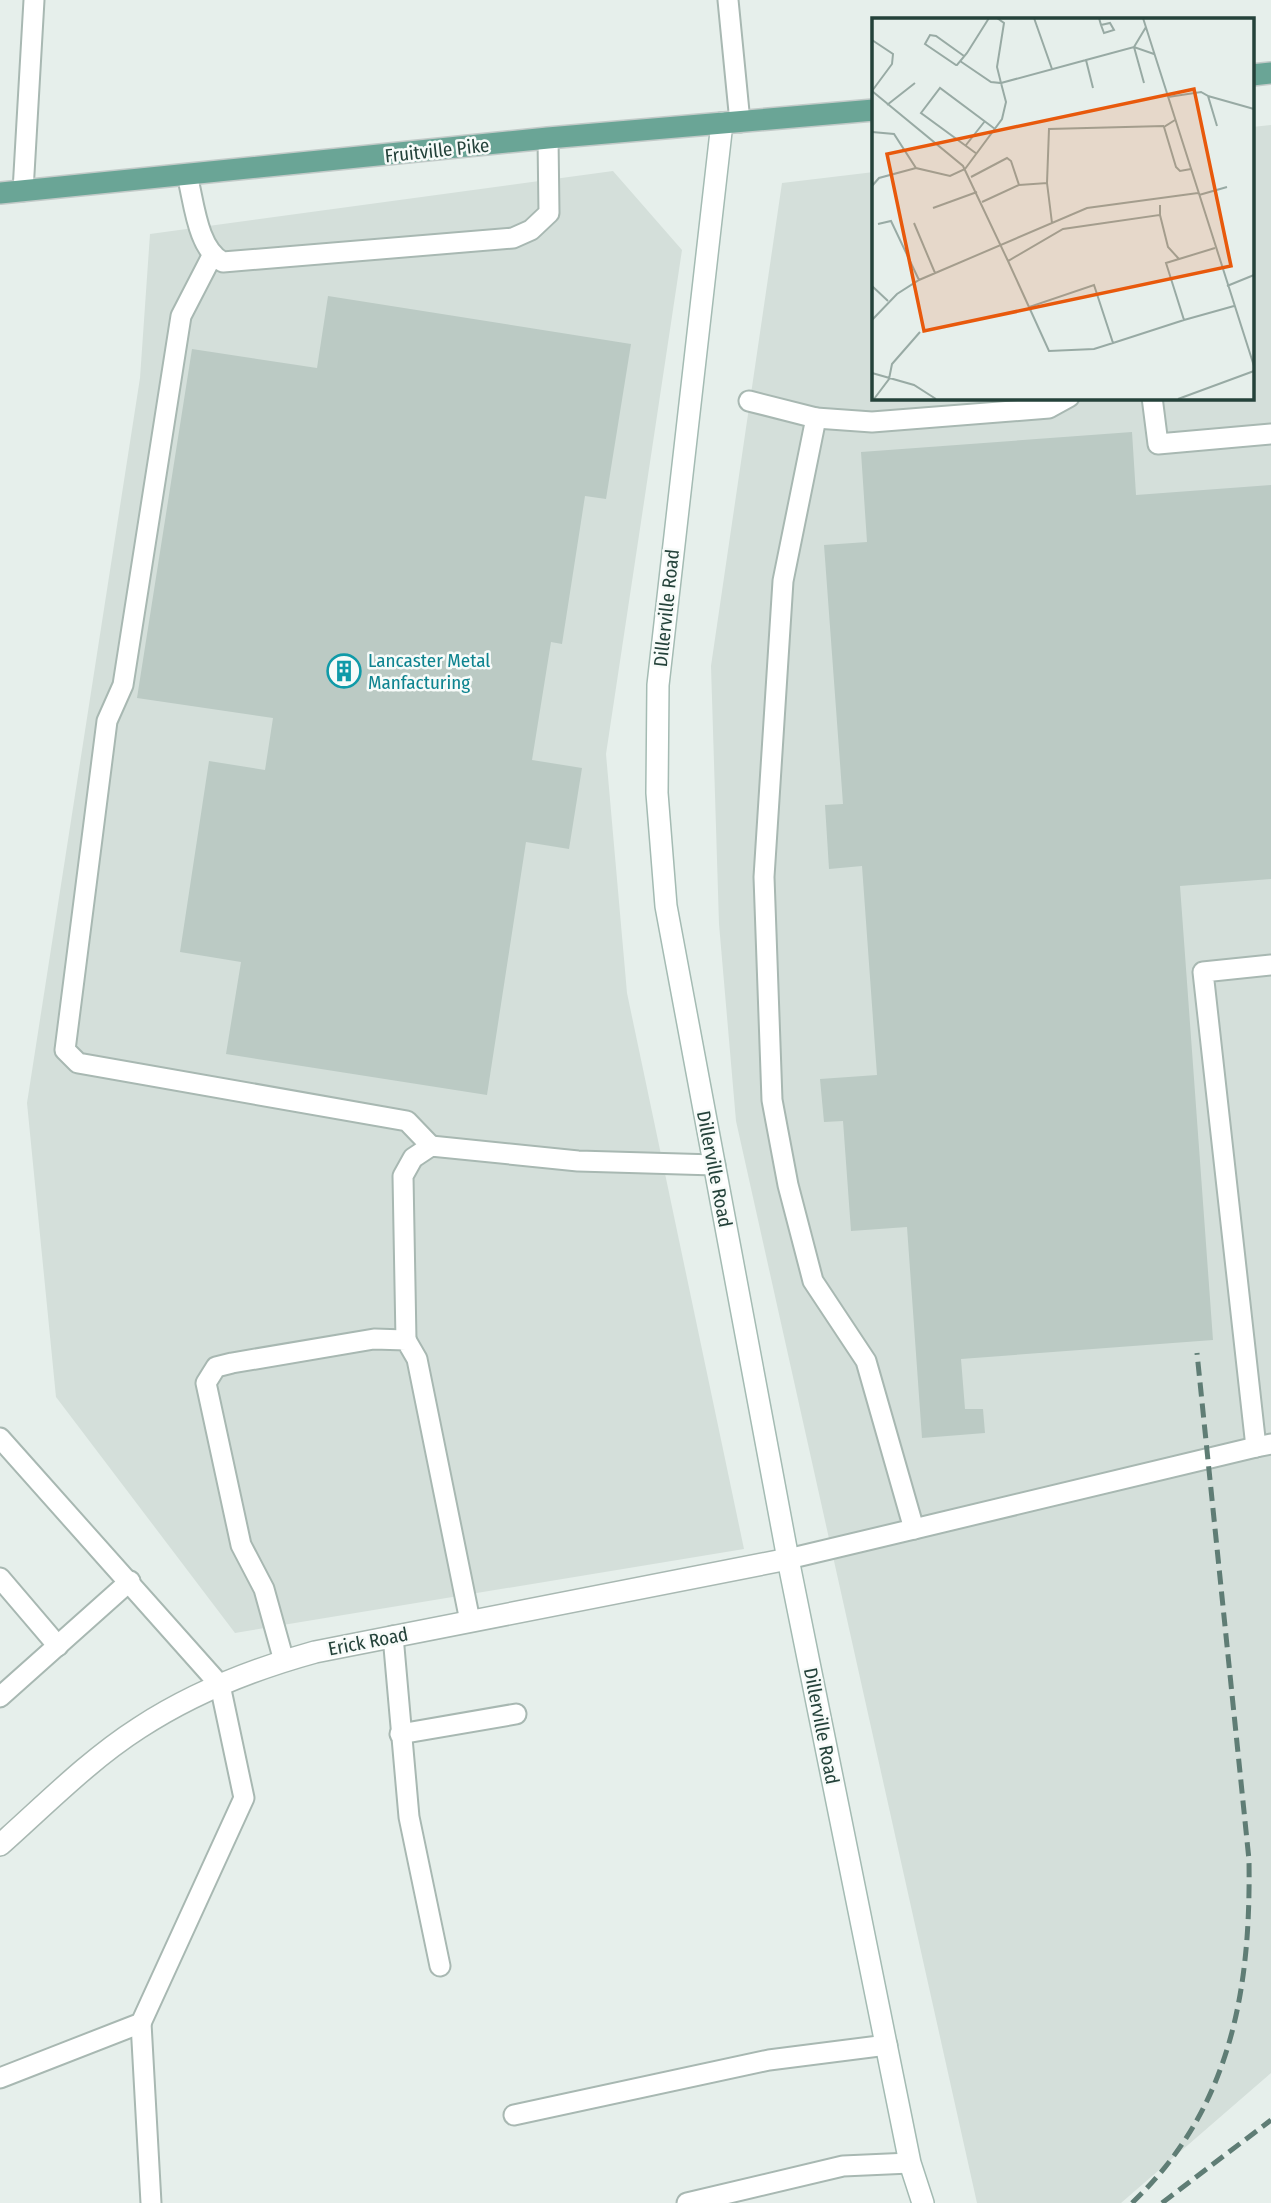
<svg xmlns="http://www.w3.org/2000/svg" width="1271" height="2203" font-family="'Fira Sans Condensed',sans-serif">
<rect width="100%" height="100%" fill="#e6efeb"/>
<g fill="#d4dfda">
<polygon points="1271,125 1271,2073 1121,2203 977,2203 736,1121 719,924 711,666 782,183 874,172 874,397 1252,397 1252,127"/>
<polygon points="613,171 682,250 606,754 627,993 744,1549 235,1633 56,1397 27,1103 140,378 150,234"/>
</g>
<g fill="#bbcac4">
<polygon points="328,296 631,344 606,499 585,496 562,644 551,642 532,760 582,768 569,849 526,842 487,1095 226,1054 241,962 180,952 209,761 265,770 273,718 137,698 192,349 317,368"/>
<polygon points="1132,432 1136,495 1271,485 1271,879 1180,886 1213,1340 961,1359 965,1409 983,1409 985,1433 922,1438 907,1227 851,1231 843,1121 824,1122 820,1079 877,1075 862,866 829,869 825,805 843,804 824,545 867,542 861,452"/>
</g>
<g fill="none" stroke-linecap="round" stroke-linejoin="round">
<defs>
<g id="lane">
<polyline points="728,0 740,122"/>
<path d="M187,175C194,201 197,249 223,262L513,238L531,230L549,213L548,138"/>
<polyline points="23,191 34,0"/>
<polyline points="212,256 181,316 123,685 107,721 65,1050 78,1063 407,1121 431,1146"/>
<polyline points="1152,397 1158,444 1271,434"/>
<polyline points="749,401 816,418 783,581 764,877 772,1100 788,1185 813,1281 866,1361 914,1529 788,1559"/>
<polyline points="816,418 872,422 1049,408 1069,397"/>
<polyline points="1271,965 1203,972 1256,1447 1271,1444"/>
<polyline points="406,1340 403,1176 413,1158 431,1146 578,1161 715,1165"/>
<polyline points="0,1438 220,1685 244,1798 141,2023 0,2078"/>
<polyline points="914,1529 1256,1447"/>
<polyline points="0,1578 58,1646"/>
<polyline points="393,1636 409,1817 440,1966"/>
<polyline points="284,1661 264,1589 241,1545 206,1383 216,1367 232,1363 374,1339 406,1340 417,1359 470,1621"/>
<polyline points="0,1697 130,1581"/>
<polyline points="400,1734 516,1714"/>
<polyline points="141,2023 151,2203"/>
<polyline points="514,2115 769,2060 887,2045"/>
<polyline points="687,2203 843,2166 910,2163"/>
</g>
<path id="street" d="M0,1845C45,1805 89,1760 139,1728C194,1692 253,1669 315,1652L788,1559"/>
<polyline id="secondary" points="722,123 658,685 657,793 666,906 788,1559 910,2163 923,2203"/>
<g id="primary">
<polyline points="1252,75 1271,73"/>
<polyline points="0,193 548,138 874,110"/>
</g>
</defs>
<use href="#lane" stroke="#a8b8b2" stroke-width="23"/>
<use href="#street" stroke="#a8b8b2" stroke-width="24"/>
<use href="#secondary" stroke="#a4bbb3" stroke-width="24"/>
<use href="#primary" stroke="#c2cac8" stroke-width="24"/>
<use href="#lane" stroke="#fff" stroke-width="19"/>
<use href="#street" stroke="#fff" stroke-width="21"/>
<use href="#secondary" stroke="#fff" stroke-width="21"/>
<use href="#primary" stroke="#6aa596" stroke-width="21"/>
<g stroke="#5f7d75" stroke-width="5" stroke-dasharray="14 7" stroke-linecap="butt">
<path d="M1132,2203C1231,2109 1251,1990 1249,1860L1197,1353"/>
<polyline points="1162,2203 1271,2120"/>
</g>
</g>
<defs>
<symbol id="building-ring" viewBox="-11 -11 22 22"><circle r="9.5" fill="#f7fbf9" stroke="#0f9aa8" stroke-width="1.5"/><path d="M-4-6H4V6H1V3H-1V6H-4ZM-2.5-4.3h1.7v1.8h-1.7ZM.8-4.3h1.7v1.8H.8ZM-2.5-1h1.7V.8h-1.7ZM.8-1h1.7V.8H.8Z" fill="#0f9aa8"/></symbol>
</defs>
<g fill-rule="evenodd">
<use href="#building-ring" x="325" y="652" width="38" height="38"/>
</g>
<g text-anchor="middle" stroke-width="5" stroke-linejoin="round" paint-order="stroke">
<g font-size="19" fill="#24423a" stroke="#f7fbf9">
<text transform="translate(437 150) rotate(-6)" y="7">Fruitville Pike</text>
<text transform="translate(666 608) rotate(-84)" y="7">Dillerville Road</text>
<text transform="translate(715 1169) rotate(79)" y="7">Dillerville Road</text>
<text transform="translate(368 1641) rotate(-11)" y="7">Erick Road</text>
<text transform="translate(822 1726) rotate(79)" y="7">Dillerville Road</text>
</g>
<g font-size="19" fill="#0d838f" stroke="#f7fbf9" text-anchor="start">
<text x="368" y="667">Lancaster Metal<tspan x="368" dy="22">Manfacturing</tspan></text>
</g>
</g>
<g transform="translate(872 18)">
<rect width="382" height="382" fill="#e6efeb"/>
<path fill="none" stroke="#98aaa4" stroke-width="2" d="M162,0L180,51M227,0L229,7L232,15L242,12L238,5L229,7M271,0L382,348M0,22L21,36L20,46L0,73M262,29L272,65M262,29L274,9M92,38L64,18L58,17L53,26L84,47H85L95,35L117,0M88,43L119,64L129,65L125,49L132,5L125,0M221,70L214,42L262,29L282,36M0,73L91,148L136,243L191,211L288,197V187M336,78L382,91M296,79L329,74L336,78L345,108M15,87L43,65M303,102L292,109L304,149L308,153L319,151M0,114L22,116L44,150L78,158L93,151L130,101L134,84L129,65L214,42M94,127L113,103M105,136L49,95L68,70L123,111M99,159L135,140L139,143L147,167L110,184M175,165L177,111L292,108M147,167L175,165L180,205M0,168L7,160L44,150M327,177L355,169M61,190L105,174M288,197L296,229L307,241L343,230M42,205L63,255M6,206L19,203L47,262M307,241L294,245L312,302L362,288M136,243L157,289M0,268L16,283M355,268L382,257M0,302L25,276L47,262L215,190L326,175M241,325L222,267L157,289L177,333L222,331L241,325L312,302M0,355L42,367L64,381M2,381L17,361L20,346L48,314M306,381L382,353"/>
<path fill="#e8590c" fill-opacity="0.15" stroke="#e8590c" stroke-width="3.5" d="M322,71L359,248L52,313L15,136Z"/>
<rect width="382" height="382" fill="none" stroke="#24423a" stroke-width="3.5"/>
</g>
</svg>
